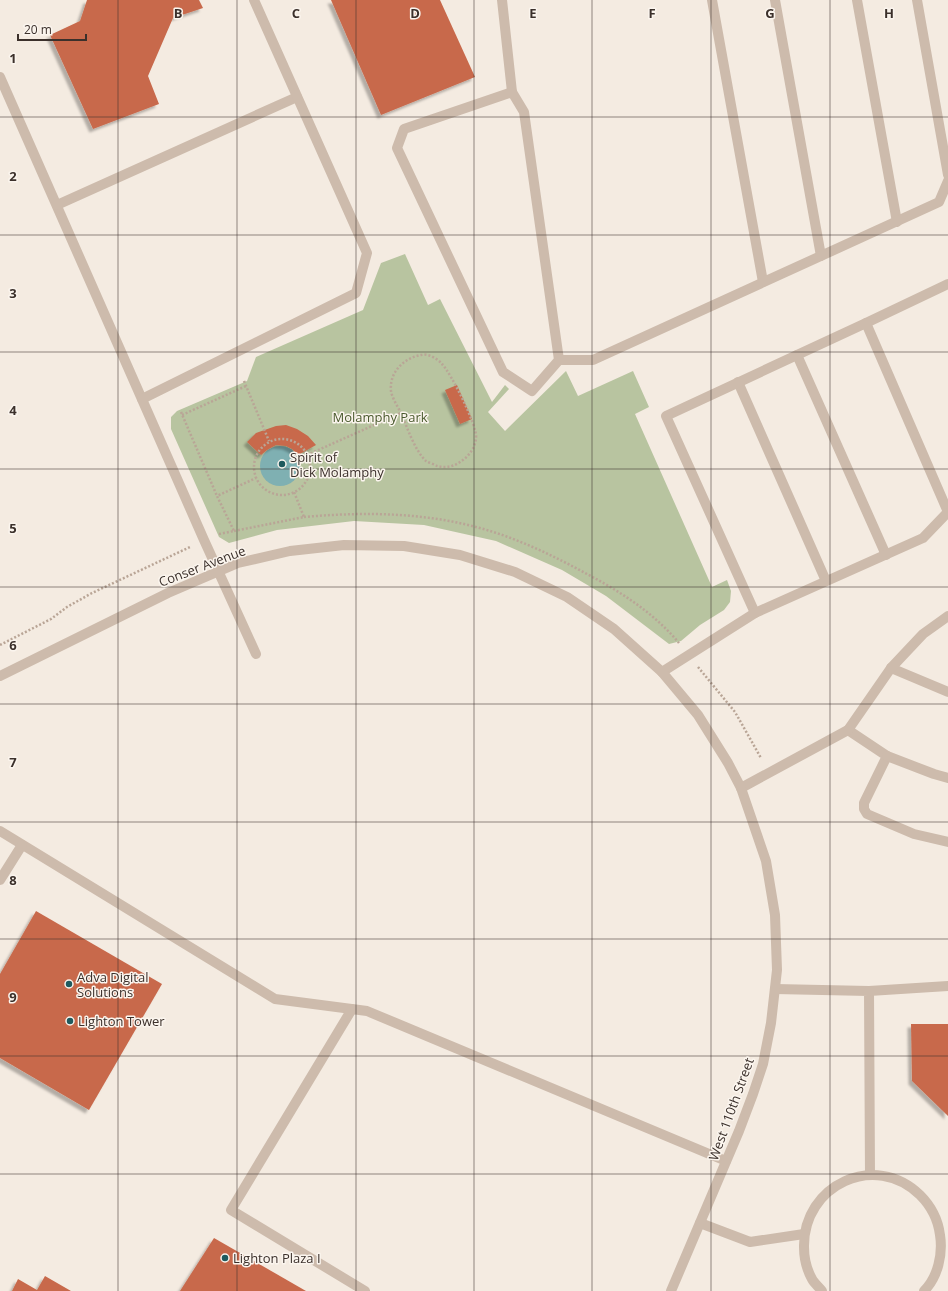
<svg xmlns="http://www.w3.org/2000/svg" width="948" height="1291" font-family="'Open Sans',sans-serif">
<defs>
<filter id="shadow"><feDropShadow dx="-3.5" dy="3.5" stdDeviation="1" flood-color="#0004"/></filter>
</defs>
<rect width="100%" height="100%" fill="#f4ebe1"/>
<polygon fill="#b8c4a0" points="405,254 428,305 440,299 492,402 505,385 509,389 488,412 505,431 566,371 578,396 633,371 649,407 635,414 712,587 727,580 731,591 730,602 724,610 700,625 681,641 669,644 606,596 562,570 496,541 424,525 354,521 277,530 229,543 219,537 171,429 171,417 177,411 247,381 256,357 363,310 381,263"/>
<circle fill="#7fb0b2" cx="280" cy="466" r="20"/>
<g fill="#c8694b" filter="url(#shadow)">
<polygon points="87,0 199,0 203,8 173,18 148,76 159,104 93,129 50,35 80,21"/>
<polygon points="331,0 440,0 475,77 381,115"/>
<polygon points="457,385 472,419 460,424 445,390"/>
<polygon points="286,425 297,429 308,436 316,445 298,455 292,449 286,446 276,445 267,450 261,455 247,442 256,433 276,426"/>
<polygon points="36,911 162,984 89,1110 0,1058 0,974"/>
<polygon points="911,1024 948,1024 948,1116 912,1081"/>
<polygon points="214,1238 306,1291 180,1291"/>
<polygon points="45,1276 71,1291 12,1291 18,1279 37,1290"/>
</g>
<g fill="none" stroke-linecap="round" stroke-linejoin="round">
<g stroke="#b9a596" stroke-width="2.5" stroke-dasharray="2 2" stroke-linecap="butt">
<polyline points="244,381 269,441"/>
<polyline points="181,412 217,496"/>
<polyline points="182,415 246,386"/>
<circle cx="282" cy="467" r="28"/>
<path d="M307,455L401,413C407,427 415,451 426,461C429,463 434,464 437,466C445,468 453,467 460,462C468,457 475,449 476,438C478,427 451,373 442,364C438,359 428,353 421,355C404,358 389,372 391,391C392,398 398,407 401,413"/>
<path d="M304,517C361,512 420,512 476,527C515,537 552,555 587,574C621,592 654,613 679,643"/>
<polyline points="234,531 304,517 294,492"/>
<polyline points="219,534 234,531 217,496 256,478"/>
<polyline points="0,645 51,619 67,607 92,593 190,547"/>
<polyline points="698,667 735,712 761,758"/>
</g>
<g stroke="#cdbbac" stroke-width="10">
<polyline points="502,0 512,92"/>
<polyline points="712,0 763,282"/>
<polyline points="775,0 821,256"/>
<polyline points="857,0 897,222"/>
<polyline points="917,0 948,175"/>
<polyline points="0,77 204,540 256,654"/>
<polyline points="57,205 297,97"/>
<polyline points="866,323 948,284"/>
<polyline points="797,355 886,555"/>
<polyline points="559,360 524,112 512,92 404,129 397,148 503,372 532,391 559,360 593,360 939,202 948,181"/>
<polyline points="738,382 826,581"/>
<polyline points="142,399 356,293 367,253 254,0"/>
<polyline points="755,613 666,416 866,323 948,512"/>
<polyline points="891,668 948,692"/>
<polyline points="662,672 755,613 923,538 947,513"/>
<polyline points="848,730 887,756 864,803 864,809 867,814 914,834 948,842"/>
<polyline points="887,756 934,774 948,778"/>
<polyline points="741,788 848,730 891,668 923,634 948,616"/>
<polyline points="0,831 275,999 367,1011 726,1161"/>
<polyline points="0,880 22,845"/>
<polyline points="775,989 869,991 870,1175"/>
<polyline points="869,991 948,986"/>
<polyline points="352,1009 231,1210 365,1291"/>
<polyline points="700,1223 750,1242 804,1234"/>
<path d="M822,1291C819,1287 814,1283 812,1279C807,1270 804,1258 804,1247C803,1185 875,1151 920,1195C931,1206 938,1219 940,1235C943,1254 938,1277 924,1291"/>
</g>
<polyline stroke="#cdbbac" stroke-width="10" points="0,676 168,593 238,563 290,551 344,545 404,546 460,555 515,572 567,597 614,629 662,672 698,715 728,763 741,788 766,861 775,915 777,970 771,1023 763,1064 753,1094 739,1131 671,1291"/>
</g>
<path fill="none" stroke="#3b302b" stroke-width="1" stroke-opacity="0.55" d="M118,0V1291M237,0V1291M356,0V1291M474,0V1291M592,0V1291M711,0V1291M830,0V1291M0,117H948M0,235H948M0,352H948M0,469H948M0,587H948M0,704H948M0,822H948M0,939H948M0,1056H948M0,1174H948"/>
<g fill="#1f5a5e" stroke="#fbf5ee" stroke-width="1.5">
<circle cx="282" cy="464" r="4"/>
<circle cx="69" cy="984" r="4"/>
<circle cx="70" cy="1021" r="4"/>
<circle cx="225" cy="1258" r="4"/>
</g>
<g text-anchor="middle" stroke-width="3" stroke-linejoin="round" paint-order="stroke">
<g font-size="13" fill="#4a5a2e" stroke="#fbf5ee">
<text x="380" y="422">Molamphy Park</text>
</g>
<g font-size="13" fill="#3b302b" stroke="#fbf5ee" text-anchor="start">
<text x="290" y="462">Spirit of<tspan x="290" dy="15">Dick Molamphy</tspan></text>
<text x="77" y="982">Adva Digital<tspan x="77" dy="15">Solutions</tspan></text>
<text x="78" y="1026">Lighton Tower</text>
<text x="233" y="1263">Lighton Plaza I</text>
</g>
<g font-size="13" fill="#3b302b" stroke="#fbf5ee">
<text transform="translate(202 566) rotate(-21)" y="5">Conser Avenue</text>
<text transform="translate(731 1109) rotate(-70)" y="5">West 110th Street</text>
</g>
</g>
<g font-size="13" text-anchor="middle" font-weight="bold" fill="#3b302b" stroke="#fbf5ee" stroke-width="3" stroke-linejoin="round" paint-order="stroke">
<text x="178" y="18">B</text>
<text x="296" y="18">C</text>
<text x="415" y="18">D</text>
<text x="533" y="18">E</text>
<text x="652" y="18">F</text>
<text x="770" y="18">G</text>
<text x="889" y="18">H</text>
<text x="13" y="63">1</text>
<text x="13" y="181">2</text>
<text x="13" y="298">3</text>
<text x="13" y="415">4</text>
<text x="13" y="533">5</text>
<text x="13" y="650">6</text>
<text x="13" y="767">7</text>
<text x="13" y="885">8</text>
<text x="13" y="1002">9</text>
</g>
<path d="M18 34v6h68v-6" fill="none" stroke="#3b302b" stroke-width="2"/>
<text x="24" y="34" font-size="12" fill="#3b302b" stroke="#fbf5ee" stroke-width="3" paint-order="stroke">20 m</text>
</svg>
